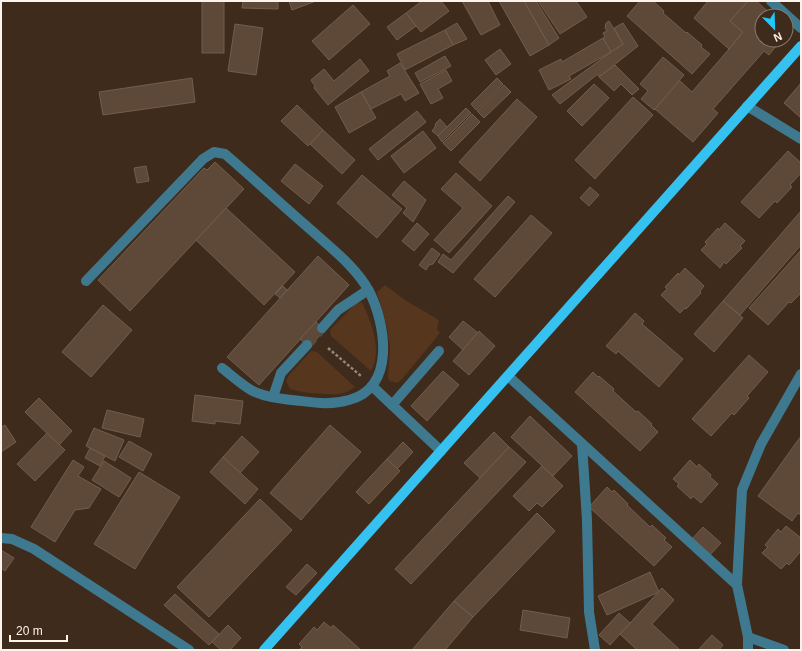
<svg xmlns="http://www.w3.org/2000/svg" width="802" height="651" font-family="Helvetica,sans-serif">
<rect width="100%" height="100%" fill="#3e2b1b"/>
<g fill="#56361c">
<polygon points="385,285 405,300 439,320 437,329 440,333 402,379 397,383 390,381 388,378 390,348 387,327 377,292"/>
<path d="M362,302C371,322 383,350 371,371L331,336L330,330L356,303Z"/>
<path d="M311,351L317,352L355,387C351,389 348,392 344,393C333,396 301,393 290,389L286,381L289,375Z"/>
</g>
<g fill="#5e4939" stroke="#735d4d">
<rect x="202" y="1" width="22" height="52"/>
<polygon points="243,1 278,1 278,9 242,8"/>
<polygon points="289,1 316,1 292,10"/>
<polygon points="422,1 441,1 449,11 421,32 406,13"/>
<polygon points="462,1 488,1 500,25 481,35"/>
<polygon points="499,1 524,1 549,45 530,56"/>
<polygon points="524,1 536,1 559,38 549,45"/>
<polygon points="538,1 576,1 587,17 560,34"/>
<polygon points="640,1 653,1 664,11 663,13 686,33 687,32 702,45 701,47 710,54 692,74 627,16"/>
<polygon points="708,1 748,1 730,21 743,32 729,49 694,18"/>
<polygon points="748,1 756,1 773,16 762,16 762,40 781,40 769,55 764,51 713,109 718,113 693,142 655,109 679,80 692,92 729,49 743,32 730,21"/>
<polygon points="353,5 370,24 329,60 312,41"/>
<polygon points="406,13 416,26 397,40 387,27"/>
<polygon points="609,21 623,44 611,52 603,38 605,37 603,33 607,31 605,28 606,23"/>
<polygon points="457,23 467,39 453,45 445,30"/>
<polygon points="623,23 638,46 599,77 598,74 560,104 552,95 611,52 623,44 614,28"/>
<polygon points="235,24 263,28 256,75 228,71"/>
<polygon points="445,30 453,45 405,70 397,54"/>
<polygon points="603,38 611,52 569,76 571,79 549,90 539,70 561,59 562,62"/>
<polygon points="500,49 511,64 496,75 485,60"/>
<polygon points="445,56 451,66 420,82 415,73"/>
<polygon points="663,57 684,75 654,110 641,99 648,91 640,84"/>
<polygon points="360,59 369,71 328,105 314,88 315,86 311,80 324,69 334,81"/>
<polygon points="400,63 419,93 405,101 401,94 371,109 361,92 390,76 387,71"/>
<polygon points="615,65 639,89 632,95 621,84 614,91 599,77"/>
<polygon points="446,70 452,81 438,89 443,98 431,104 420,84"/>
<polygon points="192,78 195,102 103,115 99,92"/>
<polygon points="497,78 503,84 476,110 471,104"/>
<polygon points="801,83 801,118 784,103"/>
<polygon points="594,84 609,98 582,126 567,111"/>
<polygon points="504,85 511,92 484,118 477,111"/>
<polygon points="361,92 376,118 349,133 335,107"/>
<polygon points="633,97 653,115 595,179 575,160"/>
<polygon points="517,99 537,117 480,181 459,162"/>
<polygon points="297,105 323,130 308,146 281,121"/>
<polygon points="466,108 471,113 442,142 438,136"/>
<polygon points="417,111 426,122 378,160 369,149"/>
<polygon points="472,114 480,122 451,151 443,143"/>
<polygon points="440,119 447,127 438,136 432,131 435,127 436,123"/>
<polygon points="323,130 355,160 342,174 310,144"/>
<polygon points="423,131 436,148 404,173 391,156"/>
<polygon points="788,151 801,163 801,173 790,185 792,187 777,203 775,201 759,218 741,202"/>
<polygon points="215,162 244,189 130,311 98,280 204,168 207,170"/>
<polygon points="295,164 323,186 309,204 281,181"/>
<polygon points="146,166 149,181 137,183 134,168"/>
<polygon points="456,173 492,206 449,253 434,240 463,208 441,189"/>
<polygon points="362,175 402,209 377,238 337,203"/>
<polygon points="404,181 426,200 413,222 403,213 407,208 392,195"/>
<polygon points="590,187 599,195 589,206 580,198"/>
<polygon points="508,196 515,202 453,273 438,262 443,254 451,260"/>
<polygon points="226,208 295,272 264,305 196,240"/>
<polygon points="801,211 801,245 740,315 723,301"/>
<polygon points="531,215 552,233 495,297 474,279"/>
<polygon points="417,223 429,234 414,251 402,241"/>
<polygon points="725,223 745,241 740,246 742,248 726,264 724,262 720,268 701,250 707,244 705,242 718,228 719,230"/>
<polygon points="432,248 440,254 433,264 429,265 426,270 419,265"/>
<polygon points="801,250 801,293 791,303 789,302 768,325 749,308"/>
<polygon points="318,256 349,285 259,385 227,357"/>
<polygon points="685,268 704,286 700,291 701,293 686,309 685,308 680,313 661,295 667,289 665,287 678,273 679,275"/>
<polygon points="283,286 287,290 280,298 275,294"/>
<polygon points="723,301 743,318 714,352 694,334"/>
<polygon points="103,305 132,330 91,377 62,352"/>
<polygon points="635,313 644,321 642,324 683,359 659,387 618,351 616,354 606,346"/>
<polygon points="463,321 478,333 463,350 449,337"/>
<polygon points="316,322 325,330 309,347 300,339"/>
<polygon points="479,331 495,346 469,375 453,361"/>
<polygon points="749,355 768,372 747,396 749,398 734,415 732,413 711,436 692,419"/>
<polygon points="443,371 459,385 427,421 411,406"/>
<polygon points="593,372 598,377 599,376 614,389 613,391 636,412 638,411 652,424 651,425 658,432 640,451 575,392"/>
<polygon points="195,395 243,401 240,424 215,421 215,424 192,421"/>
<polygon points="39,398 72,431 59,445 25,412"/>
<polygon points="107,410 144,419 140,437 102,428"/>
<polygon points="530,416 572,456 553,476 511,437"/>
<polygon points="5,425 16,442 1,452 1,427"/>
<polygon points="330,425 361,452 301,520 270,493"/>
<polygon points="94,428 124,440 115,461 86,446"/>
<polygon points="494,432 509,447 480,478 464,463"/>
<polygon points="47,433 65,450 35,481 17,464"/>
<polygon points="242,436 259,452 240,473 223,457"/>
<polygon points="801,436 801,515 798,513 792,521 758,496"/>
<polygon points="129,441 152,454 143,471 119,457"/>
<polygon points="403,442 413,452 397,469 387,459"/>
<polygon points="509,447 526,462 411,584 395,569"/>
<polygon points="90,448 105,456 100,466 85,458"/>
<polygon points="223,457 258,489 245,504 210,472"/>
<polygon points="387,459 400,471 369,504 356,492"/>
<polygon points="73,460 84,467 78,476 101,489 89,508 75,510 55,542 31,527"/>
<polygon points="690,460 697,467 699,464 711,475 710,477 718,484 701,503 693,496 691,499 677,486 679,484 673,479"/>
<polygon points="104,461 131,478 119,497 92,480"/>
<polygon points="542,466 563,486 542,507 537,503 529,511 513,496"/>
<polygon points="139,472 180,497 135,569 94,544"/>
<polygon points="607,487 612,492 614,490 628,504 627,505 650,527 652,525 666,538 664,540 672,547 654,566 589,507"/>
<polygon points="260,499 292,530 209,617 177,587"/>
<polygon points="537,513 555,531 473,617 454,601"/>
<polygon points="786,526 801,538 801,547 800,548 801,551 789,565 787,563 781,569 762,553 768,547 765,545 778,529 781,532"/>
<polygon points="703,527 721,543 709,556 691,540"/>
<polygon points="1,550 14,558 5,571 1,568"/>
<polygon points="307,564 317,573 296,595 286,587"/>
<polygon points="650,572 659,592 607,615 598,596"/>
<polygon points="662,588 674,600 652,624 680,650 637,650 620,634"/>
<polygon points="175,594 219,634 209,645 164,605"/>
<polygon points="454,601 473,617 445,650 412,650"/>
<polygon points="523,610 570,618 567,638 520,630"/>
<polygon points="619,613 630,623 610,645 599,635"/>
<polygon points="324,622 331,628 333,625 361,650 299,650 302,647 299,644 314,627 317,630"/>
<polygon points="228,625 241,638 230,650 221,650 212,642"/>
<polygon points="712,635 723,645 719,650 698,650"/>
</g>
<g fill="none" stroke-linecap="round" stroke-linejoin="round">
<polyline stroke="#5b493a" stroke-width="10" stroke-dasharray="10 5" stroke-linecap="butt" points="307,345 322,328"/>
<polyline stroke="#95867a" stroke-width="2.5" stroke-dasharray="3 2" stroke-linecap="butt" points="328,348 361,376"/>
<g stroke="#3f7990" stroke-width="10">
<polyline points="771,1 801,28"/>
<polyline points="747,106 801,139"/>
<path d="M86,281L203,159L214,152L225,154C254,179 282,205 311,230C331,248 356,267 369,291C386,324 396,388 349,400C332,405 317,403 301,401C284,399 266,398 251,390C241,384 231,375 222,368"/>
<polyline points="322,328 338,310 368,290"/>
<polyline points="508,376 737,585"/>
<polyline points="372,386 441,451"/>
<polyline points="273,397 281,373 307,345"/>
<polyline points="392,405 439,351"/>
<polyline points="582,444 587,520 589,612 595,650"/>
<polyline points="1,538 12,539 34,549 189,650"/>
<polyline points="748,637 784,650"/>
<polyline points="748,650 748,637 737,585 742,490 761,444 801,374"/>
</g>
<polyline stroke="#35c2f1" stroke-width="10" points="264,650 801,46"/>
</g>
<rect width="802" height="651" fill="none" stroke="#fdf3eb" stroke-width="4"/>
<g transform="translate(774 28) rotate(157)"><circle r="19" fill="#3e2b1b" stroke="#8a7b6e"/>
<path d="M0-3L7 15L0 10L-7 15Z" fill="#1fc9fd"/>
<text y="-6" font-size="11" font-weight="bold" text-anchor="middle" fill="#fdf3eb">N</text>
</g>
<path d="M10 635v6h57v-6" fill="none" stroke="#fdf3eb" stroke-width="2"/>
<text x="16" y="635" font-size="12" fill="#fdf3eb" stroke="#3e2b1b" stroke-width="3" paint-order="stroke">20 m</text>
</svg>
